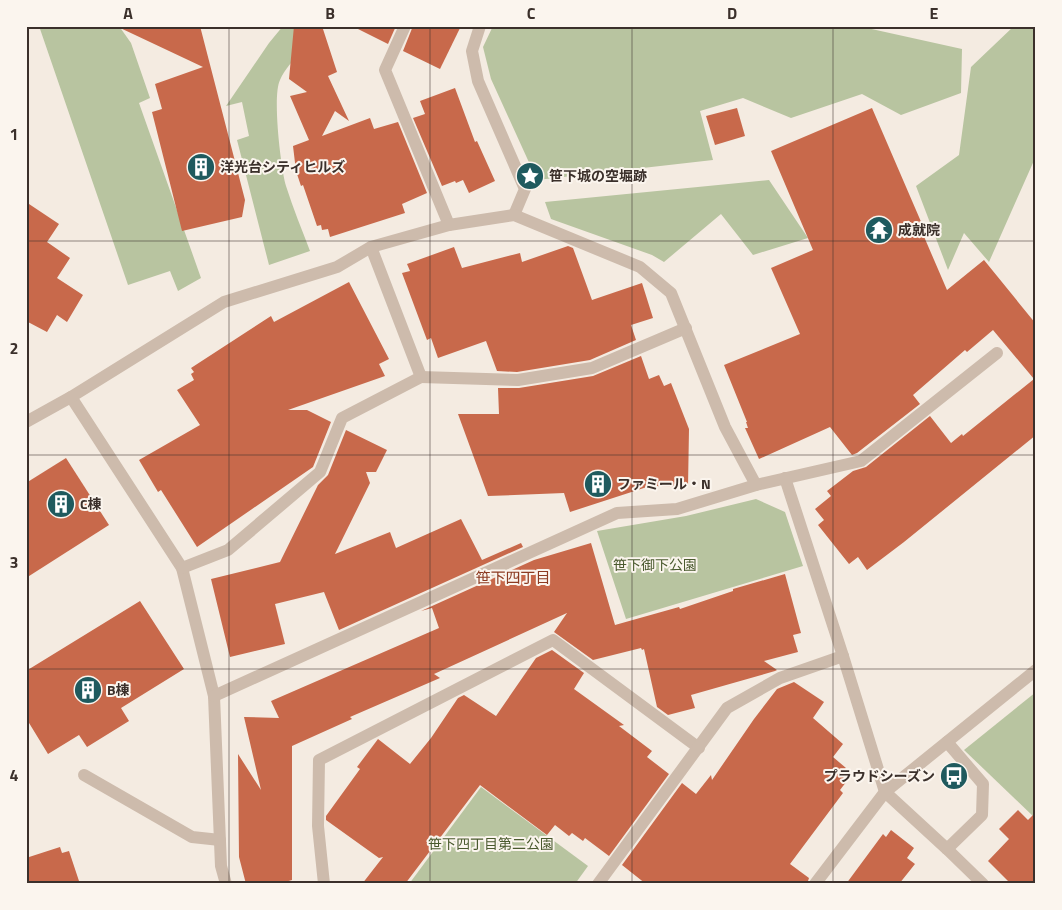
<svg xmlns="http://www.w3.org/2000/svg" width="1062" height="910" font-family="'Titillium Web','Noto Sans JP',sans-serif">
<rect width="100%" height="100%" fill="#f4ebe1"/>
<g fill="#b8c4a0">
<polygon points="39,26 119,26 131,43 150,98 139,103 201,278 178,291 170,271 128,285"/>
<path d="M283,26H322C311,47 290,58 280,80C272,96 281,169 286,186C293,208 302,230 310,251L269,265L237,140L249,136L242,102L226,106L269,43Z"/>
<polygon points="493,26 858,26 962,49 961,93 901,115 862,94 791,118 743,98 700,111 713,160 537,180 491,79 483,47"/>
<polygon points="1014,26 1036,26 1036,156 989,262 964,233 948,270 916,186 959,155 971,67"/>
<polygon points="769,180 808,238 753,255 721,214 664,262 652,255 551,219 545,202"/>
<polygon points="756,499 785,512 803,566 626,619 597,531 686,516"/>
<polygon points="1036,692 1036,819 964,750"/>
<polygon points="481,787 588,866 575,884 409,884"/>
</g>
<g fill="#c8694b">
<polygon points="116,26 200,26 245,200 242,217 182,231 152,112 162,109 155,84 203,67"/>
<polygon points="294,26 322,26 337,72 328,76 349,121 335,111 322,136 370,118 374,129 398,122 427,193 402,204 405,213 330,237 328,229 322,230 321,225 317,226 303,185 301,186 296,171 293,146 309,140 290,96 307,92 289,79"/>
<polygon points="352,26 396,26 388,44"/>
<polygon points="413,26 461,26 440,69 403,51"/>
<polygon points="455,88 475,142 477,141 495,181 469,193 463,180 456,183 455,181 442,186 413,118 425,114 420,101"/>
<polygon points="737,108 745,136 715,145 706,116"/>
<polygon points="872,108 922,224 919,225 947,290 984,260 1036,324 1036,435 904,542 867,570 858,557 849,564 818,525 824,520 815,509 831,496 827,491 853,471 866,467 930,416 951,443 962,434 963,436 1034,379 993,330 967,352 965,350 913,395 920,404 857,453 852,455 830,427 759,459 745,428 748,428 746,422 747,422 724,365 800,334 771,268 813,250 771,151"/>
<polygon points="26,202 59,224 47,242 70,258 57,278 83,295 67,322 57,315 47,332 28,322 26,325"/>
<polygon points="568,246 573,248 592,300 642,283 653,318 631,325 636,340 590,360 517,372 497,371 486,341 438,358 431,338 427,340 402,273 410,271 407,264 454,247 462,268 520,253 522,262"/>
<polygon points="349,282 389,359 379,364 385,376 288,410 307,410 331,422 313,467 197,547 161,490 158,492 139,460 200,425 177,390 194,380 191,374 194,372 191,368 271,316 274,322"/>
<polygon points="641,356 649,379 659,375 664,386 671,383 689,429 688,487 650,486 570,512 564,493 488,496 458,414 499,414 498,388 519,388 593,376"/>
<polygon points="346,430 387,450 376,472 366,472 370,483 335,554 390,532 396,548 461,519 482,560 521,543 523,547 339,630 324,592 275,604 285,644 230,657 211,579 280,562 318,485 328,475"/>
<polygon points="66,458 109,525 26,578 26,483"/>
<polygon points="591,543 615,625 679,607 680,609 733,591 733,589 785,574 801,633 793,635 798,652 764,661 777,670 775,671 691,695 695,708 668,715 657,707 644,649 642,650 641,648 593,660 554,632 567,613 434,674 440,678 350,717 352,719 292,746 292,880 278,884 246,884 239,857 238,754 261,790 244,717 279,718 271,701 439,628 432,608 421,611 534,560"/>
<polygon points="140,601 184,669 121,708 129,721 87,747 79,735 48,754 26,718 26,671"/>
<polygon points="552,650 584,673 574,689 624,725 619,726 652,751 647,757 669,774 609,856 585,838 583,841 572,833 569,836 555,825 547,835 480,785 405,884 362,884 383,857 379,858 326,820 326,816 360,769 357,767 378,739 410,764 431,738 458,698 464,695 496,716 536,658"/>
<polygon points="794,682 824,702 813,718 843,744 833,757 846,768 843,771 850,777 840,790 843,793 790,864 809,878 807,884 646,884 622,865 682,783 696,794 711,775 712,780 754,719 777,689"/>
<polygon points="1018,810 1028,820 1036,812 1036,884 1011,884 988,861 1009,839 999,829"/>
<polygon points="891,830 914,848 907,858 915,864 899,884 846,884 883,834 886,837"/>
<polygon points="60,847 62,853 69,851 80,884 26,884 26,858"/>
</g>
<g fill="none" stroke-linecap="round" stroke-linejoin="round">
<g stroke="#cdbbac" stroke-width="12">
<polyline points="480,26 472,51 478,81 525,189 514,215"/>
<polyline points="421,377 518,380 592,368 686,328"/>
<polyline points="947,742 983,784 982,815 947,849"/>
</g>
<g stroke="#cdbbac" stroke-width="12">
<polyline points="405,26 385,70 449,225"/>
<polyline points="71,397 182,568 214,696 221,866 226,884"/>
<polyline points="26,422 71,397 224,302 337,267 371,247 449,225 514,215 640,267 671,293 725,427 756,485 861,461 997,353"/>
<polyline points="785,478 843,656 885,792 947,849 983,884"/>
<polyline points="182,568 228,550 320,472 342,418 421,377 371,247"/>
<polyline points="214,696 617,513 677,509 756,485"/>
<polyline points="84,775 192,837 220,840"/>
<polyline points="324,884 318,826 319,760 553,640 699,748"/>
<polyline points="598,884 727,708 780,678 843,656"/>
<polyline points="815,884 885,792 1036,670"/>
</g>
</g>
<path fill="none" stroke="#3b302b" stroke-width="1" stroke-opacity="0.55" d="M229,26V884M430,26V884M632,26V884M833,26V884M26,241H1036M26,455H1036M26,669H1036"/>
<defs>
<symbol id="building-disc" viewBox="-11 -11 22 22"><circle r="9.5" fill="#1f5a5e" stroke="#fbf5ee"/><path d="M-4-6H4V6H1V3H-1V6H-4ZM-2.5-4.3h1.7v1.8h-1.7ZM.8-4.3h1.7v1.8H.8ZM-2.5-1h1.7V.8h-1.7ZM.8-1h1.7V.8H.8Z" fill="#fff"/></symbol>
<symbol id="sight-disc" viewBox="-11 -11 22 22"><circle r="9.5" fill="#1f5a5e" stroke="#fbf5ee"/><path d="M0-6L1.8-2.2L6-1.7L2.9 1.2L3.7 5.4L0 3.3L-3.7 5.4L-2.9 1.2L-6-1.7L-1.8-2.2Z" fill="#fff"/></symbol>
<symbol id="temple-disc" viewBox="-11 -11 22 22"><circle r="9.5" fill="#1f5a5e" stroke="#fbf5ee"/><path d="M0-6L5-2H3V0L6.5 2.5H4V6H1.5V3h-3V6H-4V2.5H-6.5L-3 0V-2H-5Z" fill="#fff"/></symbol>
<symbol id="bus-disc" viewBox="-11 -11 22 22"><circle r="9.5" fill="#1f5a5e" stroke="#fbf5ee"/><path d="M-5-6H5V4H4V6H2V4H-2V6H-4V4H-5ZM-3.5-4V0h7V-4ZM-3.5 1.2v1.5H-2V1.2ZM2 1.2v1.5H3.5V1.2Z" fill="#fff"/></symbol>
</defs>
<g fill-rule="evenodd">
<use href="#building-disc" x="185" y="151" width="32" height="32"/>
<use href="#sight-disc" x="514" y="160" width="32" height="32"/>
<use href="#temple-disc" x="863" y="214" width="32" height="32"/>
<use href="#building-disc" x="582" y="468" width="32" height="32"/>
<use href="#building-disc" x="45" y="488" width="32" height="32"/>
<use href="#building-disc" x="72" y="674" width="32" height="32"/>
<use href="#bus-disc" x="938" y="760" width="32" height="32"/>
</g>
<g text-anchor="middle" stroke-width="4" stroke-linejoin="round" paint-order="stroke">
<g font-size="14" font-weight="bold" fill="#3b302b" stroke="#fbf5ee" text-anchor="start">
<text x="220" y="172">洋光台シティヒルズ</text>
<text x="549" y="181">笹下城の空堀跡</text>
<text x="898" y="235">成就院</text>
<text x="617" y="489">ファミール・N</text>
<text x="80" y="509">C棟</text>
<text x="107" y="695">B棟</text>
<text x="935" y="781" text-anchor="end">プラウドシーズン</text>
</g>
<g font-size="14" fill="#4a5a2e" stroke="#fbf5ee">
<text x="655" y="570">笹下御下公園</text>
<text x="491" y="849">笹下四丁目第二公園</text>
</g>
<g font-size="15" fill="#8c3b22" stroke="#fbf5ee">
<text x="513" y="583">笹下四丁目</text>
</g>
</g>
<rect width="1062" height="910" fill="none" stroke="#fbf5ee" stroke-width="55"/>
<rect x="28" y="28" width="1006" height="854" fill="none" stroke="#3b302b" stroke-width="2"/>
<g font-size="16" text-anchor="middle" font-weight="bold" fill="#3b302b">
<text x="128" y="19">A</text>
<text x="330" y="19">B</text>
<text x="531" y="19">C</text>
<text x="732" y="19">D</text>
<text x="934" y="19">E</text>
<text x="14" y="140">1</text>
<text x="14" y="354">2</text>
<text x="14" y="568">3</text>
<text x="14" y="781">4</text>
</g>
</svg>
